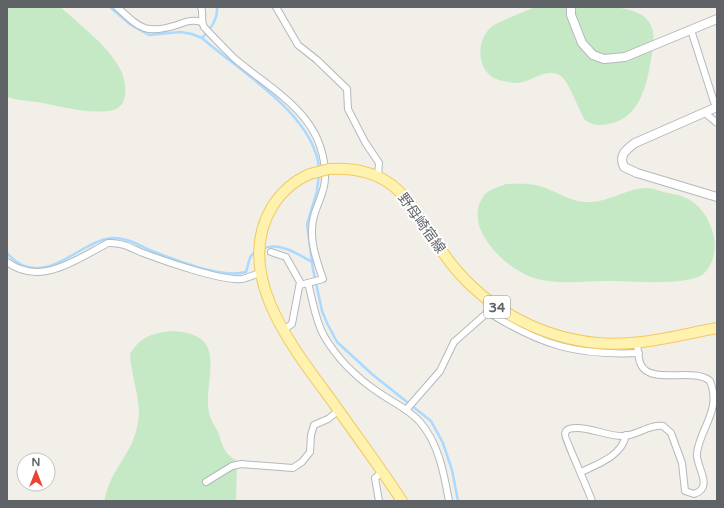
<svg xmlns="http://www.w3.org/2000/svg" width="724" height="508" font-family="'Varela Round','Noto Sans JP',sans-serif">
<rect width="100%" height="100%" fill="#f1efe8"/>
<g fill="#c5e8c5">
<path d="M7,7H60L66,12C84,28 107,46 119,67C126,78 131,106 113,110C90,115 60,106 37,102C27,101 17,100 7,97Z"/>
<path d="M536,7C564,7 613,2 638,13C645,16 650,22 652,28C655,38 653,49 651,59C647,86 639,119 608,124C599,126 592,125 585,120C580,112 568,81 562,77C549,65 532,82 518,83C513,83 499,81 494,78C474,67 477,34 496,24C509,18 522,12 536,7Z"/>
<path d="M506,184C517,184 529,183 539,186C558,191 569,203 591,202C611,201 629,187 649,188C654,188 659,191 664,192C671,194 677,194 684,197C699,203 709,218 713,233C717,247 714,266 702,275C684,286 629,281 606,281C583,281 556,285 534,278C506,269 462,228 483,197C487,190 499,187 506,184Z"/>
<path d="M173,331C231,334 203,378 209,412C210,421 216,426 219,435C224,449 224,453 237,461L236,501H104C106,494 108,485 112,478C124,455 137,443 139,414C139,394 131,374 130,354C141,336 153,333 173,331Z"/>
</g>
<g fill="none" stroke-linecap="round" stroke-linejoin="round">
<g stroke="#aadaff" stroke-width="2.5">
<path d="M110,7L131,25L149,35L180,32L192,34L202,38C239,71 314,114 319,168"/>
<path d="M202,38C210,29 218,20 217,7"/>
<polyline points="319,173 317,191 307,224 313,269 322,311 327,323 337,342 373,375 431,421 443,443 452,470 458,501"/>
<path d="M262,249C278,241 298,254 312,262"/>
<path d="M7,253C43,295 81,237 115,238C128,238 140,246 152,251C176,260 222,279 246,272C249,264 248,255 257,251"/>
</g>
<defs>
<g id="minor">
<path d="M117,7C140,28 145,35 177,25C185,22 192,19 201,22"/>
<path d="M201,7C204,14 200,20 204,27C214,38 224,48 234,58C275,93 326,116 325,178C325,192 317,204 314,216C308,237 316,259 323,279L300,285"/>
<polyline points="276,7 298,45 317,60 347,89 348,109 365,142 379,163 378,176"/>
<polyline points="691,30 714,102 717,104"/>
<polyline points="705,113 717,123"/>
<polyline points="271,252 286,257 300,282 292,324 283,330"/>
<path d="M7,262C41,287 77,259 108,243C121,242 131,248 143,253C164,261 221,281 242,279C248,278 256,274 262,272"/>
<path d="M308,283C313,301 315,320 324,336C337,358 357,378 378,392C392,402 409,409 420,422C439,444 444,474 449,501"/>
<path d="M406,410L440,371L454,342L488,312C540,345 577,356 639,353"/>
<path d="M581,472C598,464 622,456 626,435"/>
<polyline points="206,482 232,466 241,464 293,468 302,462 310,452 311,435 314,425 328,419 338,411"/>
<polyline points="379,501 375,478 382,472"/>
<path d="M592,501C589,491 564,437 565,434C566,428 572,428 577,428C592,428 607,436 622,436C637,436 649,424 663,426L671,433L682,463L685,491L694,494C715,487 695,466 697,453C700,428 722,410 710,381C694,367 651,385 641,365C638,359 638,350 637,343"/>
</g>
<g id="tertiary">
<polyline points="571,7 571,15 582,43 593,55 604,59 625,57 717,19"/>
<path d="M717,107L635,143C627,149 618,155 624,167L637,173L717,197"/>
</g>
<g id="primary">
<path d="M329,169C409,164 415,223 458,272C493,312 544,338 597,343C638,347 678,335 717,328"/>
<path d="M310,174C293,181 282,191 272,207C232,274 294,349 332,401C355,434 380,467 402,501"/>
</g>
</defs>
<use href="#minor" stroke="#b5b8bc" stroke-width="8"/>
<use href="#tertiary" stroke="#b5b8bc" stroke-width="10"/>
<use href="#primary" stroke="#f2c960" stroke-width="12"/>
<use href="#minor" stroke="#fff" stroke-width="6"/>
<use href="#tertiary" stroke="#fff" stroke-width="8"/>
<use href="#primary" stroke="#fff2af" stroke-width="10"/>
<defs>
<polyline id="primary-bridge" points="310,174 329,169"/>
</defs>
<use href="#primary-bridge" stroke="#f2c960" stroke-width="12" stroke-linecap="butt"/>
<use href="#primary-bridge" stroke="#fff2af" stroke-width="10"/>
</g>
<g text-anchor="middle" stroke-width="4" stroke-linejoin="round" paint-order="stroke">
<rect fill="#fff" stroke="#8f9295" stroke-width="1" x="484" y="296" width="26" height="22" rx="3"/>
<g font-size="13" font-weight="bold" fill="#5f6368">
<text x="497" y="312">34</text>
</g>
<g font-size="14" fill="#5f6368" stroke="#fff">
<text transform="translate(422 223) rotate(54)" y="5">野母崎宿線</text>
</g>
</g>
<rect width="724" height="508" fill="none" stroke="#5f6368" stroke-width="16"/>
<g transform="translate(36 472)"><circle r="19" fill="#ffffff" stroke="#bfc1c3"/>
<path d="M0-3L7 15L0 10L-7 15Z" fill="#ea4335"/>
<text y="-6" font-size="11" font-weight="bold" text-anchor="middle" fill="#5f6368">N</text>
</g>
</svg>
